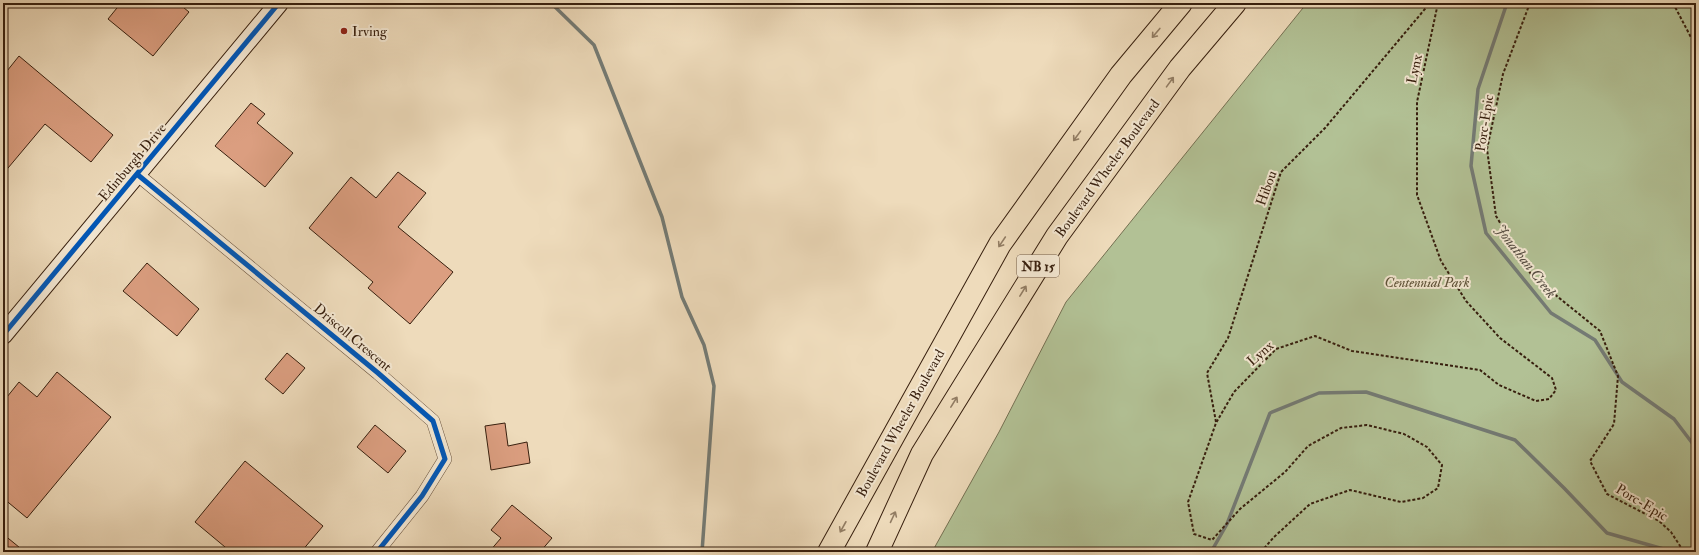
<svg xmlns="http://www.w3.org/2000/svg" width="1699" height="555" font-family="'IM FELL Double Pica',serif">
<rect width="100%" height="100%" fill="#eedbbb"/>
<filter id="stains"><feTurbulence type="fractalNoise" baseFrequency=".005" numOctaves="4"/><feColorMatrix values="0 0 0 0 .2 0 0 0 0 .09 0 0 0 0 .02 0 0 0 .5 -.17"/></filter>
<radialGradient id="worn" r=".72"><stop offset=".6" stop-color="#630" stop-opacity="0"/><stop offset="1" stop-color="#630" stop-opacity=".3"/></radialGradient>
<polygon fill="#b2c195" stroke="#747052" points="1307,3 1696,3 1696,552 932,552 999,432 1066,302"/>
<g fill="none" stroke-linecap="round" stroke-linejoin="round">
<g stroke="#747b75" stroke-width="3.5">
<polyline points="551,3 594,45 662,217 682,297 704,345 714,386 702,552"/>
<polyline points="1507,3 1478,89 1471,166 1486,233 1551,313 1595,340 1622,382 1674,419 1696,448"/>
<polyline points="1211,552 1227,524 1270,413 1319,393 1366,392 1515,440 1564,488 1607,533 1674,552"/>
</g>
</g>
<g fill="#db9e80" stroke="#371f0e">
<polygon points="121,3 178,3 189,12 153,56 108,19"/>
<polygon points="19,56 113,135 91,162 45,124 3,174 3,76"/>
<polygon points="251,103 265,114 257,123 293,153 265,187 215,146"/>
<polygon points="398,172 426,193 398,227 453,272 410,324 368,288 373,282 309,228 351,177 376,198"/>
<polygon points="147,263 199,309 177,336 123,291"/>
<polygon points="287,353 305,368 283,394 265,379"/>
<polygon points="57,372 111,417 27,518 3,498 3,402 19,382 37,397"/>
<polygon points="505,423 508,446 527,442 530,463 491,470 485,426"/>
<polygon points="375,425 406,451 388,473 357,447"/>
<polygon points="245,461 323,526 301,552 231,552 195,522"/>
<polygon points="512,505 552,538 540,552 489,552 501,538 491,530"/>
<polygon points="3,534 25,552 3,552"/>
</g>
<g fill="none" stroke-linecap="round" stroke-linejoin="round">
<defs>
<polyline id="street" points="138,175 378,373 433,421 445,459 422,496 377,552"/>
<polyline id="secondary" points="3,335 279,3"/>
<g id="highway">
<polyline points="829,552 1000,244 1121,75 1181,3"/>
<polyline points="877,552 922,454 1057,236 1180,68 1235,3"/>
</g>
</defs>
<use href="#street" stroke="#654e39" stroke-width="14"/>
<use href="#secondary" stroke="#371f0e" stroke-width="20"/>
<use href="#highway" stroke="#371f0e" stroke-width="24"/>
<g stroke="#371f0e" stroke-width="2" stroke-dasharray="3 2" stroke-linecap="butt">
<polyline points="1530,3 1503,74 1487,149 1496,216 1532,276 1600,331 1618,376 1614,424 1590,461 1607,494 1659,521 1671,532 1684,552"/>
<polyline points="1673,3 1696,47"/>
<polyline points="1216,422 1207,373 1228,338 1281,172 1325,128 1430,3"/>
<polyline points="1261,552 1274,537 1310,504 1350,490 1401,502 1423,498 1438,488 1442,465 1427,447 1404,434 1367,425 1341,428 1308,446 1285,472 1240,509 1212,540 1194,534 1188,502 1216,423 1234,392 1276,349 1315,336 1352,351 1480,370 1499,385 1536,401 1549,399 1556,390 1552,378 1500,338 1466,301 1441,261 1417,195 1417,102 1438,3"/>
</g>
<use href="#street" stroke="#f4e8d3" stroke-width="13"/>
<use href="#secondary" stroke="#f4e8d3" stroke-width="18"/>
<use href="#highway" stroke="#eedbbb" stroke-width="22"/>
<defs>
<g id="cycleway">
<polyline points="138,175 378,373 433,421 445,459 422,496 377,552"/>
<polyline points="3,335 279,3"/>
</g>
</defs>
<use href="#cycleway" stroke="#f4e8d3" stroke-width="8"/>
<use href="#cycleway" stroke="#0057b8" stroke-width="5"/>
</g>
<defs><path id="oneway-shaft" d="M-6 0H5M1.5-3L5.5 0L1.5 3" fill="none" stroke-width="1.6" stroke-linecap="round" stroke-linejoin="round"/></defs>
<g stroke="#927d64">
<use href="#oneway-shaft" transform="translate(1156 33) rotate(130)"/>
<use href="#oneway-shaft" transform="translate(1170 82) rotate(-54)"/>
<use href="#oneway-shaft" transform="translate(1077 136) rotate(126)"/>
<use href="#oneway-shaft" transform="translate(1002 242) rotate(124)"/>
<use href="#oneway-shaft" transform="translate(1023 291) rotate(-58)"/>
<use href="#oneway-shaft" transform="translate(954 402) rotate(-58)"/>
<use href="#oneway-shaft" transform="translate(893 517) rotate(-65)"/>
<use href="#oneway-shaft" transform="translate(843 527) rotate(119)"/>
</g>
<circle fill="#8f2418" stroke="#f4e8d3" stroke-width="1.5" cx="344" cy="31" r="4"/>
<g text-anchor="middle" stroke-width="4" stroke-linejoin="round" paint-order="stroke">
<rect fill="#f4e8d3" stroke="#705b49" stroke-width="1" x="1017" y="255" width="42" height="22" rx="3"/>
<g font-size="13" font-weight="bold" fill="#371f0e">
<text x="1038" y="271">NB 15</text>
</g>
<g font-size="14" fill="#371f0e" stroke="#f4e8d3" text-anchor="start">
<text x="352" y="36">Irving</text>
</g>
<g font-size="14" fill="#371f0e" stroke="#f4e8d3">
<text transform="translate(1414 69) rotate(-78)" y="5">Lynx</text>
<text transform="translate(1484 123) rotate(-81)" y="5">Porc-Epic</text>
<text transform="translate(132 162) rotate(-50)" y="5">Edinburgh Drive</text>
<text transform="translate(1107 168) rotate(-54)" y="5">Boulevard Wheeler Boulevard</text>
<text transform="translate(1266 188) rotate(-70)" y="5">Hibou</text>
<text transform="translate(353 337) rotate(40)" y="5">Driscoll Crescent</text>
<text transform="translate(1260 353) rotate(-41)" y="5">Lynx</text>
<text transform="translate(900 423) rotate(-61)" y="5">Boulevard Wheeler Boulevard</text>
<text transform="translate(1642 502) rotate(31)" y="5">Porc-Epic</text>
</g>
<g font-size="14" font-style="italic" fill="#5c5036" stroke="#f4e8d3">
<text x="1427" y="287">Centennial Park</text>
</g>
<g font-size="15" font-style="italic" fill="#564d42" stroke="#f4e8d3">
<text transform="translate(1526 261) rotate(52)" y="5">Jonathan Creek</text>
</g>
</g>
<rect width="1699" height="555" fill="none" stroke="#eedbbb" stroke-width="16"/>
<rect x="4" y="4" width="1691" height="547" fill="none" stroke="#371f0e" stroke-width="2"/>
<rect x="8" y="8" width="1683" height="539" fill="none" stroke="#371f0e"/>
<rect width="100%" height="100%" filter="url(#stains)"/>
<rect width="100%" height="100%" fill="url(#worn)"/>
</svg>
